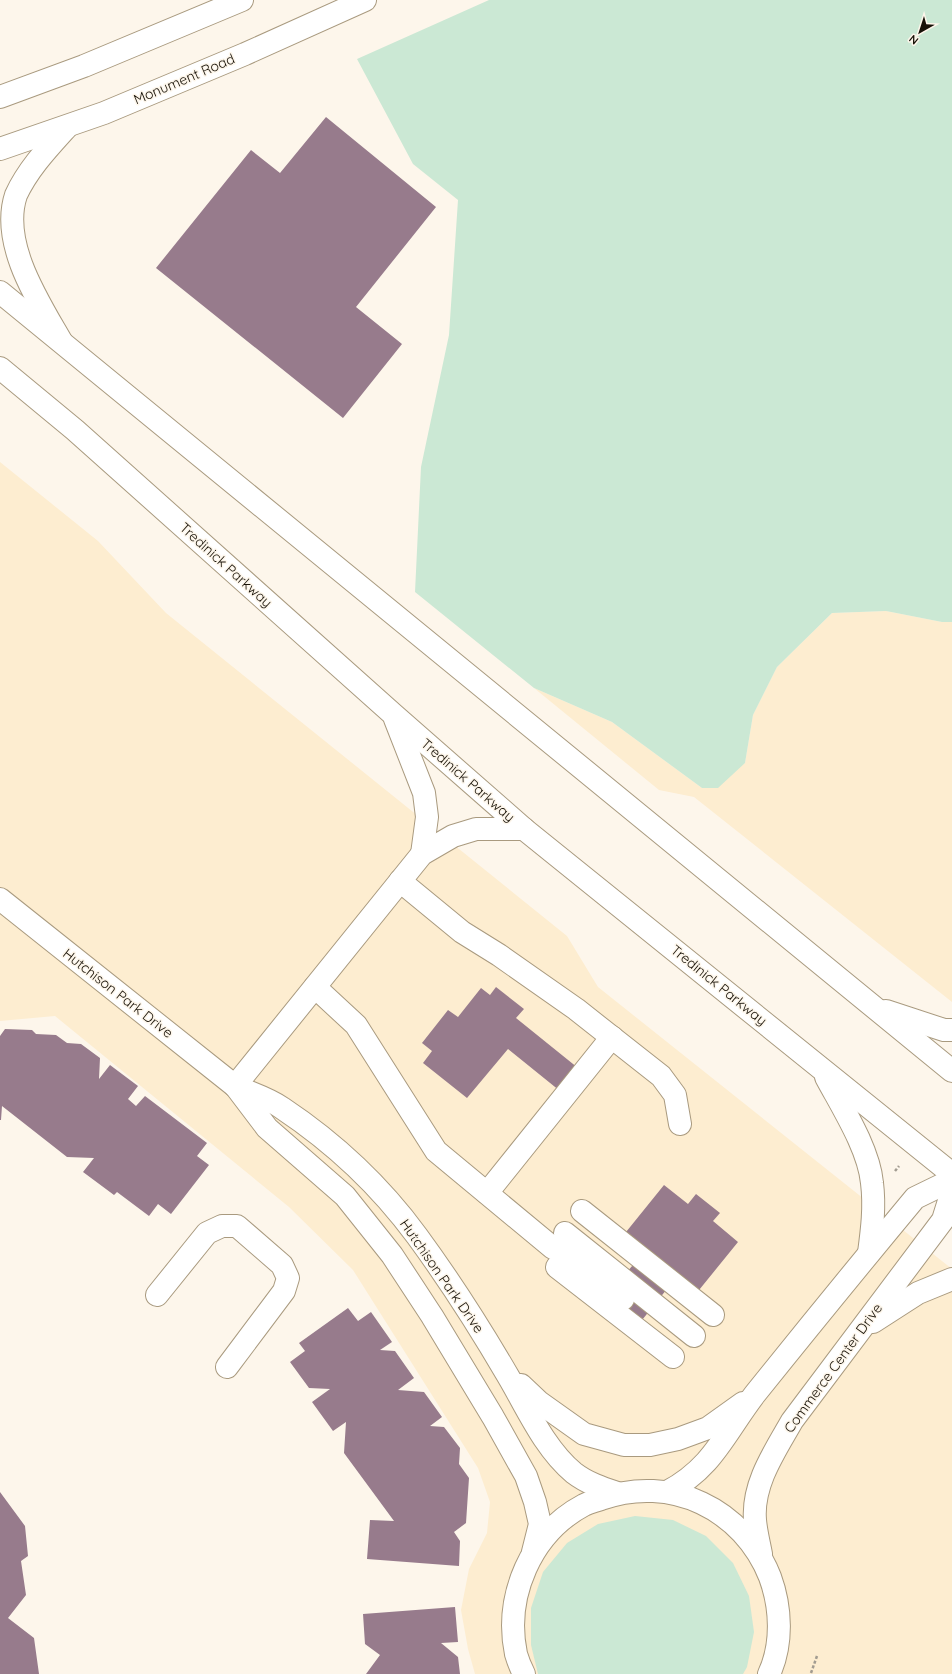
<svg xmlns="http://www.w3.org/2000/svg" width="952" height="1674" font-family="Quicksand,sans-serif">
<rect width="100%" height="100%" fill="#fdf6eb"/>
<g fill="#fdedd0">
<polygon points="0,462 98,541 166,613 567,936 598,987 952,1269 952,1674 475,1674 468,1649 461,1610 469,1569 487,1533 490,1502 478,1468 353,1270 289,1207 55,1016 0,1021"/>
<polygon points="886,611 942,622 952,622 952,1002 694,797 659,790 534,688 612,722 702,788 745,763 753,715 777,667 832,613"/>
</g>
<g fill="#cbe8d4">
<polygon points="489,0 952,0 952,622 942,622 886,611 832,613 777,667 753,715 745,763 718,788 702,788 612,722 534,688 415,592 421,467 449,335 458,200 413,164 357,59"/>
<polygon points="635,1516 673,1520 706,1536 733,1563 749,1596 754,1632 747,1667 743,1674 538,1674 531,1645 531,1608 543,1572 567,1543 598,1524"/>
</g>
<g fill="#977b8c">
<polygon points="326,117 436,207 356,307 402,344 343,418 156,268 251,150 280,173"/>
<polygon points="496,987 524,1009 516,1018 578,1068 560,1091 508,1049 467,1098 423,1063 432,1051 422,1043 448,1010 458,1017 481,988 490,995"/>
<polygon points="5,1029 32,1030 36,1034 56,1035 67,1043 81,1044 100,1058 99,1079 110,1065 138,1086 128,1099 136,1106 145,1096 207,1143 197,1156 209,1165 171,1214 158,1204 149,1216 117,1192 114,1195 83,1172 94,1158 67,1157 2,1106 1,1120 0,1120 0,1036"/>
<polygon points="664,1185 688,1204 696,1194 720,1213 713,1221 738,1242 695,1295 675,1279 634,1330 601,1303 643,1253 622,1237"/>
<polygon points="348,1308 358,1321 371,1312 392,1342 380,1350 395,1351 414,1378 398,1390 424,1392 442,1417 430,1426 444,1427 460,1448 459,1464 469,1478 466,1523 454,1532 460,1541 459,1566 367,1559 370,1520 394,1521 344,1453 346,1422 333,1431 312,1402 330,1389 309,1388 290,1362 305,1351 299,1343"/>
<polygon points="0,1492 25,1526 28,1556 21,1561 26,1595 8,1618 34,1638 39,1674 0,1674"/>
<polygon points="455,1607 458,1642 441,1643 458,1657 460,1674 366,1674 380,1655 365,1644 363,1614"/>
</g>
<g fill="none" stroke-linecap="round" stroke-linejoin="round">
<defs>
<g id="minor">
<polyline points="0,292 952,1071"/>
<polyline points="0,368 75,430 394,715 524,829 952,1174"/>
<polyline points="395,719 424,793 427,817 422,854"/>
<polyline points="400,881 462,932 499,955 576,1009 661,1076 675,1095 680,1124"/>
<path d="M0,899L235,1086C250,1093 268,1098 282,1108C333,1142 381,1187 417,1236C450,1281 480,1328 508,1376C527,1408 544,1448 574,1473C587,1483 602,1488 617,1493"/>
<polyline points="315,987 356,1025 436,1151 553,1248"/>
<polyline points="886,1011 944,1030 952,1030"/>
<path d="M826,1077C842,1107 869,1149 872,1183C875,1207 872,1230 869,1253"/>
<polyline points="235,1086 422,854 453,836 476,829 524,829"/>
<polyline points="236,1087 267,1128 345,1196 392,1255 432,1316 493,1417 526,1476 535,1502 540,1524 533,1552"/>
<polyline points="487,1193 612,1037"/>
<polyline points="582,1211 713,1315"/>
<polyline points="565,1233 694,1336"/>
<polyline points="555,1246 623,1299"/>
<polyline points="557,1267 673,1357"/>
<polyline points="157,1295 207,1233 222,1226 237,1226 282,1265 288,1278 284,1291 227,1367"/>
<polyline points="873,1322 918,1293 952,1279"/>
<polyline points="521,1385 539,1402 584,1434 624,1445 650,1445 678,1439 708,1428 743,1403"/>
<path d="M667,1492C713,1468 725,1433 755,1394C808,1328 861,1263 915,1198L952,1180"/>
<path d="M761,1554C759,1543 756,1532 755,1520C752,1484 775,1451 792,1421L943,1220L952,1191"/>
<path d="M524,1674C521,1668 518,1661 516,1654C504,1596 531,1533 584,1505C590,1502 596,1501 601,1499C671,1474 743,1509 770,1577C781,1607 783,1644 769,1674"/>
</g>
<g id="major">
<polyline points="0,97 84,66 242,0"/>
<polyline points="0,149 104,113 245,54 365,0"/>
<path d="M61,341C38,301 0,243 16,195C28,169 48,148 67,127"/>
</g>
</defs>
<use href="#minor" stroke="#a99a7f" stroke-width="24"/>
<use href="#major" stroke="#a99a7f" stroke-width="24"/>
<g stroke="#a29c91" stroke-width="2.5" stroke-dasharray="3 2" stroke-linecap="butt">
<polyline points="895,1171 899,1166"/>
<polyline points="811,1673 817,1656"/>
</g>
<use href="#minor" stroke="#fff" stroke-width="22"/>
<use href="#major" stroke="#fff" stroke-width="22"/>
</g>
<g text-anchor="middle" stroke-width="3" stroke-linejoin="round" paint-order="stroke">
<g font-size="14" fill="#171107" stroke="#fdf6eb">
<text transform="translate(184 79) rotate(-23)" y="5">Monument Road</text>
<text transform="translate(226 565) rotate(42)" y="5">Tredinick Parkway</text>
<text transform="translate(468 780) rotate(41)" y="5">Tredinick Parkway</text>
<text transform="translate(719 985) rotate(39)" y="5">Tredinick Parkway</text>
<text transform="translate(118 993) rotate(38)" y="5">Hutchison Park Drive</text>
<text transform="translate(442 1276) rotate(55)" y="5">Hutchison Park Drive</text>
<text transform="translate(833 1368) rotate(-54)" y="5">Commerce Center Drive</text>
</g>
</g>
<g transform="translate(920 32) rotate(219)" stroke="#fdf6eb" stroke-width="3" paint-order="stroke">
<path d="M0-3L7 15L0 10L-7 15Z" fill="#171107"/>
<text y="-6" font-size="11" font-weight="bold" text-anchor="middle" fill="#171107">N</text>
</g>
</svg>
